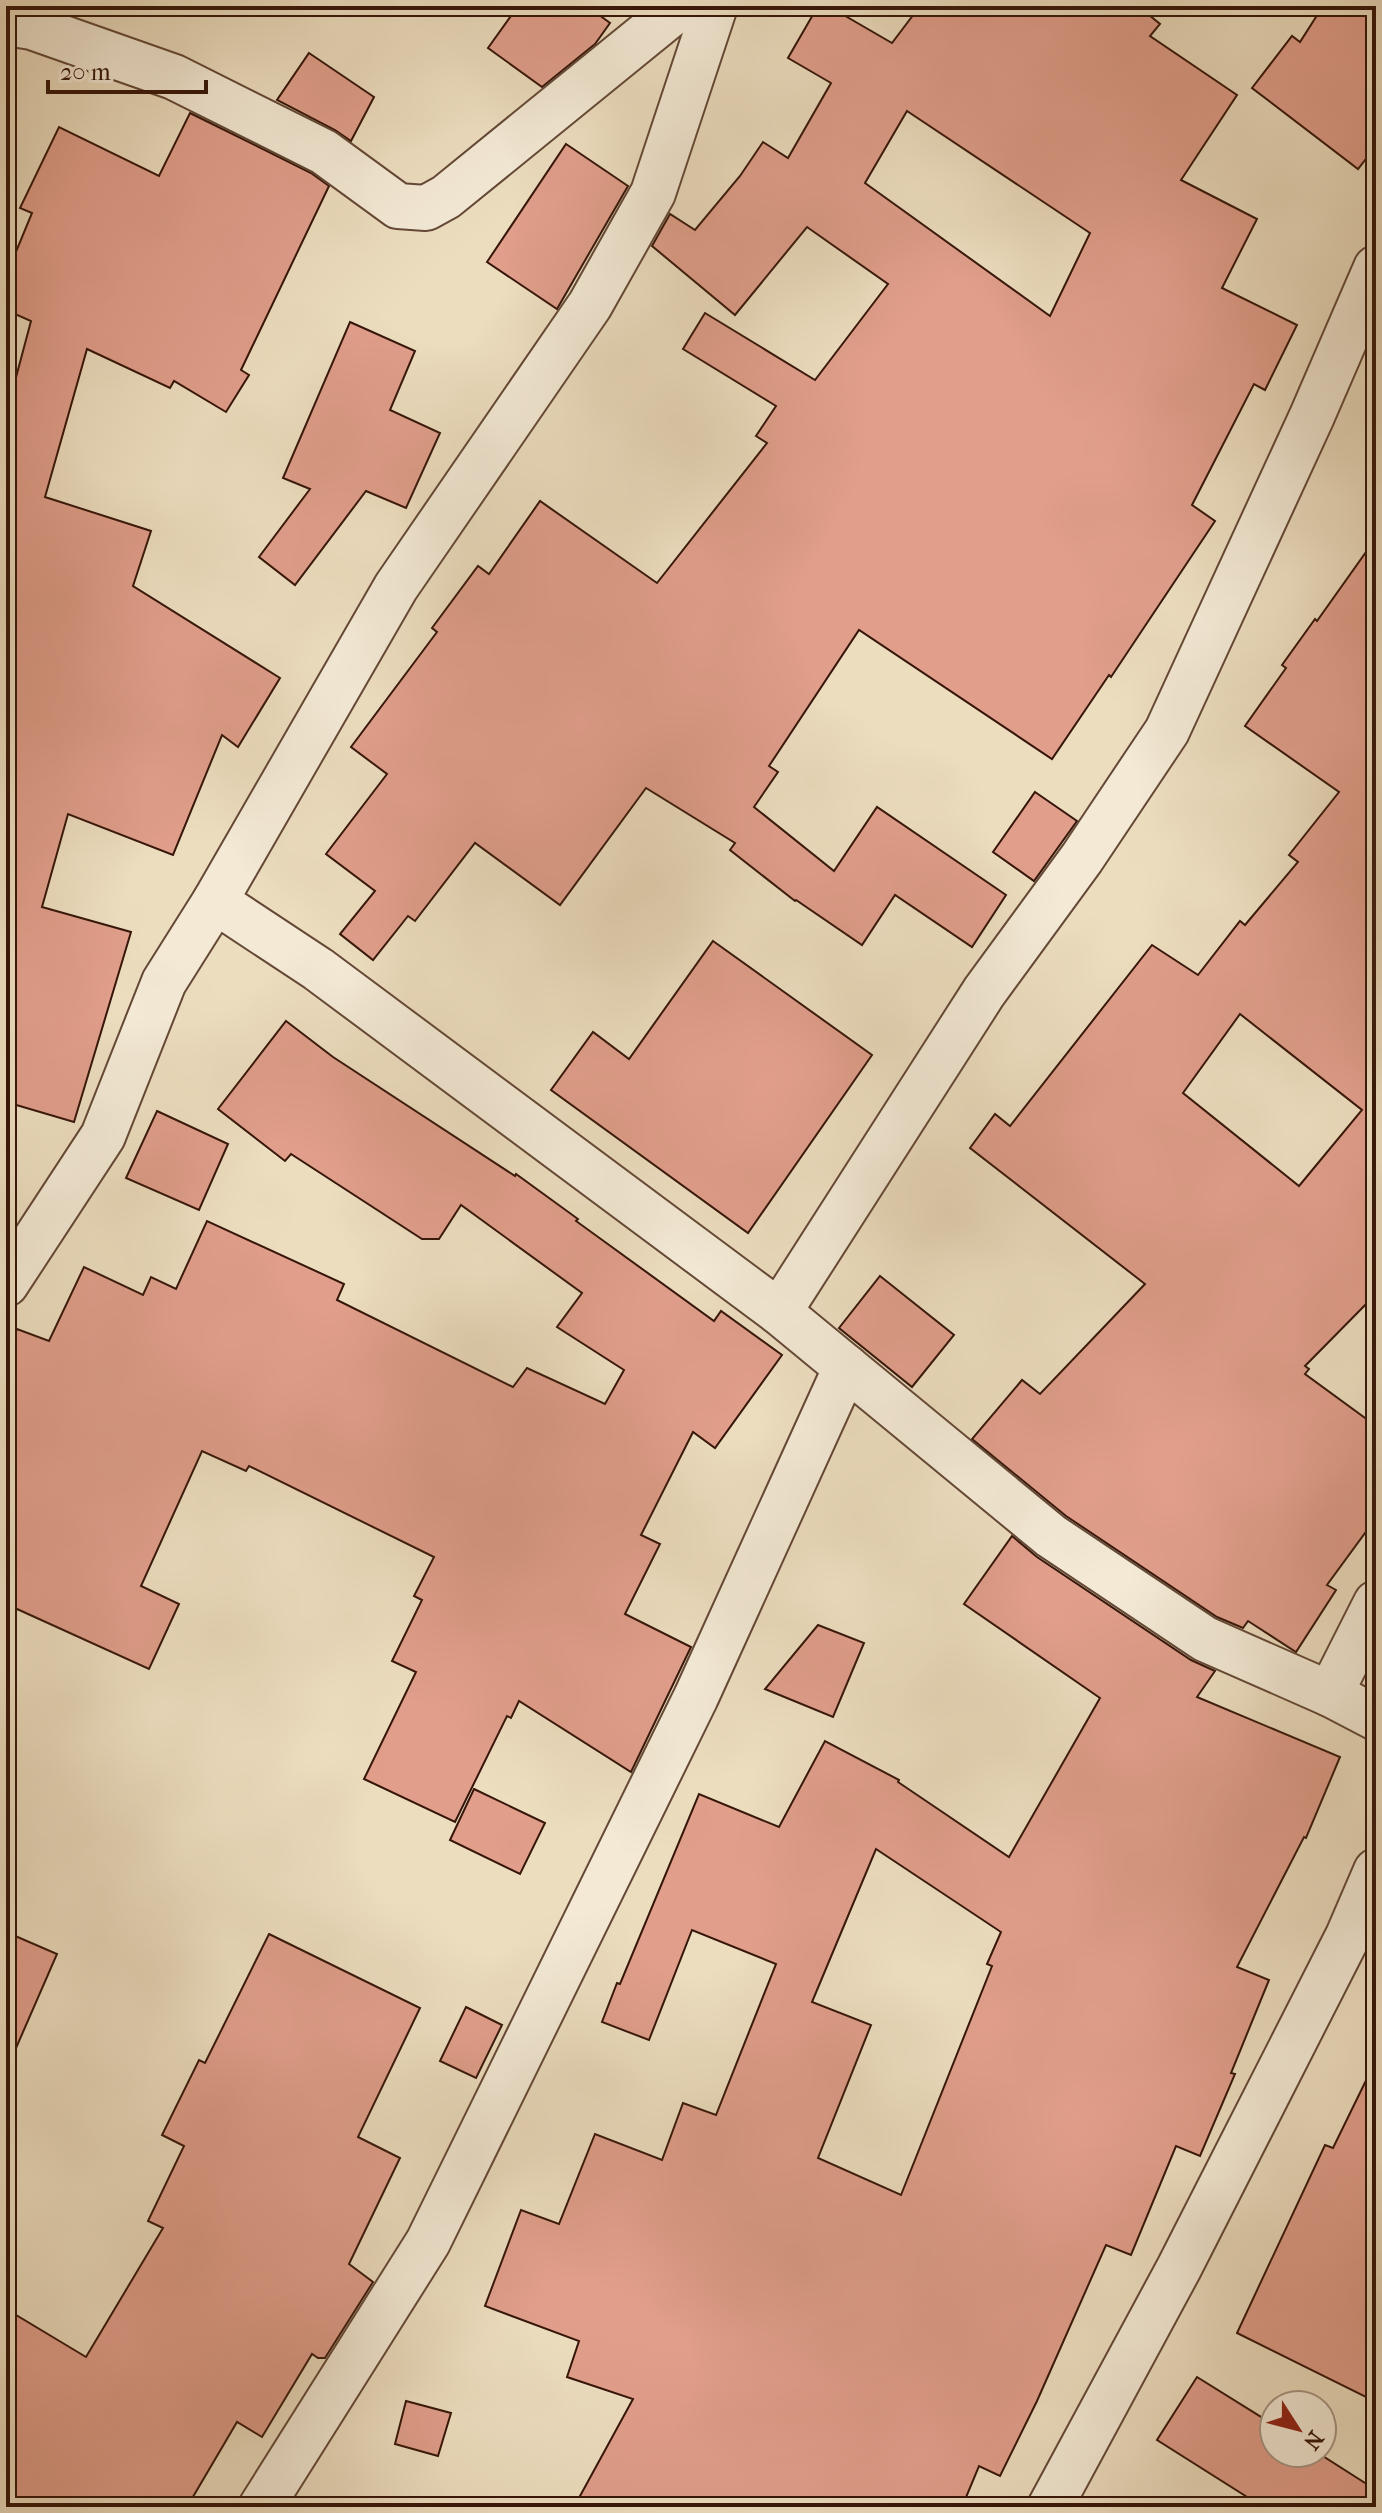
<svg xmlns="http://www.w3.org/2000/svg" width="1382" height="2513" font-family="'IM FELL French Canon',serif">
<rect width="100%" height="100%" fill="#ecddbf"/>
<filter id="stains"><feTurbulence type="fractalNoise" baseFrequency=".0025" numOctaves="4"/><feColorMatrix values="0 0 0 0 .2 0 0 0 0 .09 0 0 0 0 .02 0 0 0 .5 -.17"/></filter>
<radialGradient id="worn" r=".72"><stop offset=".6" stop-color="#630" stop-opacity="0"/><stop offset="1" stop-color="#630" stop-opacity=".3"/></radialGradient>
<g fill="#e09e8b" stroke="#361609" stroke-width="2" fill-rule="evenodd">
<polygon points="518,6 587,6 610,23 595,44 542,87 488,48"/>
<path d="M818,6H828L892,43L920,6H1138L1160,24L1150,36L1237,95L1181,180L1257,219L1222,288L1297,325L1265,390L1254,384L1192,505L1215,521L1111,677L1109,675L1052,759L859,630L769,766L778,772L754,807L834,871L877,807L1006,895L972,947L895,895L862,945L796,900L795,901L730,850L735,843L646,788L560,905L475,843L415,921L408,916L373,960L340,934L375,891L326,854L387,774L351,747L437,632L432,628L478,566L489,574L540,501L657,583L767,443L756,436L776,406L683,349L705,313L815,380L888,284L807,227L735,315L652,246L670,214L695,230L740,176L763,142L788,158L831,83L788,58ZM907,111L1090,233L1050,316L865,183Z"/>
<polygon points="1323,6 1376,6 1376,146 1358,169 1252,88 1292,36 1300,42"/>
<polygon points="309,53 374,97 351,141 335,130 277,100"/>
<polygon points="190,113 311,173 329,186 241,370 249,375 226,412 174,381 170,388 87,349 45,497 151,531 133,586 280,678 238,747 222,735 173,855 68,814 42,907 131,932 74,1122 6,1102 6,415 31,321 6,310 6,276 32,213 20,208 59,127 159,176"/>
<polygon points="566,144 628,186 557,309 487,262"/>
<polygon points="350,322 415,351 390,410 440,433 406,508 366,491 295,585 259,557 310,489 283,478"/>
<path d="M1376,538V1294L1305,1366L1309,1369L1305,1374L1376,1426V1518L1327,1585L1336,1590L1296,1652L1248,1621L1243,1628L1217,1617L1066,1516L972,1439L1022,1380L1040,1394L1145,1284L970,1148L995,1114L1010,1126L1152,945L1198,975L1240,921L1245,925L1298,862L1289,855L1339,792L1245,726L1286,668L1282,665L1315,619L1317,621ZM1240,1014L1362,1110L1299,1186L1183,1093Z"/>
<polygon points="1035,792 1077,821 1034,881 993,852"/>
<polygon points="713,941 872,1055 748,1233 551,1090 593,1032 629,1059"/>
<polygon points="286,1021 333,1057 515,1176 516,1174 578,1219 576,1221 714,1321 721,1311 782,1355 715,1448 693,1432 641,1535 660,1544 625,1614 691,1647 631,1772 519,1701 511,1718 507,1716 455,1822 364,1779 416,1672 392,1661 422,1600 414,1596 434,1557 249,1466 246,1471 202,1451 141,1586 179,1604 149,1669 6,1604 6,1354 17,1329 49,1341 84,1267 143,1295 151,1277 176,1289 207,1221 344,1284 337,1300 513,1387 527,1368 605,1404 624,1370 557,1327 582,1293 461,1205 439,1239 422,1239 291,1154 285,1161 218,1109"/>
<polygon points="157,1111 228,1144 199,1210 126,1178"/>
<polygon points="880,1276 954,1335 912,1387 839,1328"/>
<path d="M1012,1536L1037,1557L1191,1660L1215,1671L1197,1697L1340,1757L1306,1838L1304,1837L1237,1967L1269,1980L1231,2073L1235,2074L1200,2156L1176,2146L1131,2255L1106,2245L1037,2401L1000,2476L979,2466L962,2507H574L633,2399L567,2377L579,2341L485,2306L521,2210L559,2224L595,2134L662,2160L683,2103L716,2115L776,1964L692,1930L649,2040L602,2022L617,1983L620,1984L699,1794L779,1827L825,1741L899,1780L898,1782L1009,1857L1100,1698L964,1604ZM876,1849L1001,1932L987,1964L992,1966L901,2195L818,2158L871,2025L812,2002Z"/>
<polygon points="818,1625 864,1643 833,1717 765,1689"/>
<polygon points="474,1789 545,1823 520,1874 450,1840"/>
<polygon points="6,1932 57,1954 6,2071"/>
<polygon points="269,1934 420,2008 358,2137 400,2158 349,2264 373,2282 325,2358 318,2358 312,2354 262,2437 237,2422 187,2507 6,2507 6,2309 86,2357 163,2228 148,2221 184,2146 162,2135 199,2060 205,2063"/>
<polygon points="466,2007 502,2025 476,2078 440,2061"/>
<polygon points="1376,2060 1376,2402 1237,2333 1325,2145 1333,2148"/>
<polygon points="1197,2377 1274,2425 1274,2453 1318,2453 1376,2490 1376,2507 1263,2507 1157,2440"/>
<polygon points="406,2401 451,2413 438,2456 395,2444"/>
</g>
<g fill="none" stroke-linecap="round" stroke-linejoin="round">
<defs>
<g id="minor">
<polyline points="6,23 32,27 174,77 324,152 398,206 426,208 446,197 681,6"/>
<polyline points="215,901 318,969 779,1312 1051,1536 1205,1639 1330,1694 1376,1718"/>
<polyline points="6,1284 103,1136 164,982 215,901 396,587 590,305 653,193 715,6"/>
<polyline points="779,1312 984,992 1082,858 1167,731 1312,416 1376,268"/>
<polyline points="1330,1694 1376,1603"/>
<polyline points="261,2507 428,2242 696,1697 846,1367"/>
<polyline points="1050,2507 1179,2268 1348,1936 1376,1871"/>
</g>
</defs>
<use href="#minor" stroke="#644836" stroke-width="48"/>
<use href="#minor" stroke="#f3e9d5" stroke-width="44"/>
</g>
<rect width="1382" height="2513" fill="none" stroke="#ecddbf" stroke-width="32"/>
<rect x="8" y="8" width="1366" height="2497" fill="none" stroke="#361609" stroke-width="4"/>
<rect x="16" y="16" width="1350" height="2481" fill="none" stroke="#361609" stroke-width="2"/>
<g transform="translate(1298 2429) rotate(126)"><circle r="38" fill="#f3e9d5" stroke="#a79583" stroke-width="2"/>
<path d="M0-6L14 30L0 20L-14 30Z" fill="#8f2418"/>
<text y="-12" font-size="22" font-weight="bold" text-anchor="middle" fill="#361609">N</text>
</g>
<path d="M48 80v12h158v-12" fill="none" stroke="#361609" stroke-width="4"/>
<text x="60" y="80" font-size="24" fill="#361609" stroke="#f3e9d5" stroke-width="6" paint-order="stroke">20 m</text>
<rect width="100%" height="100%" filter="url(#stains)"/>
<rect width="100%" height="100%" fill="url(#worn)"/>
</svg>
